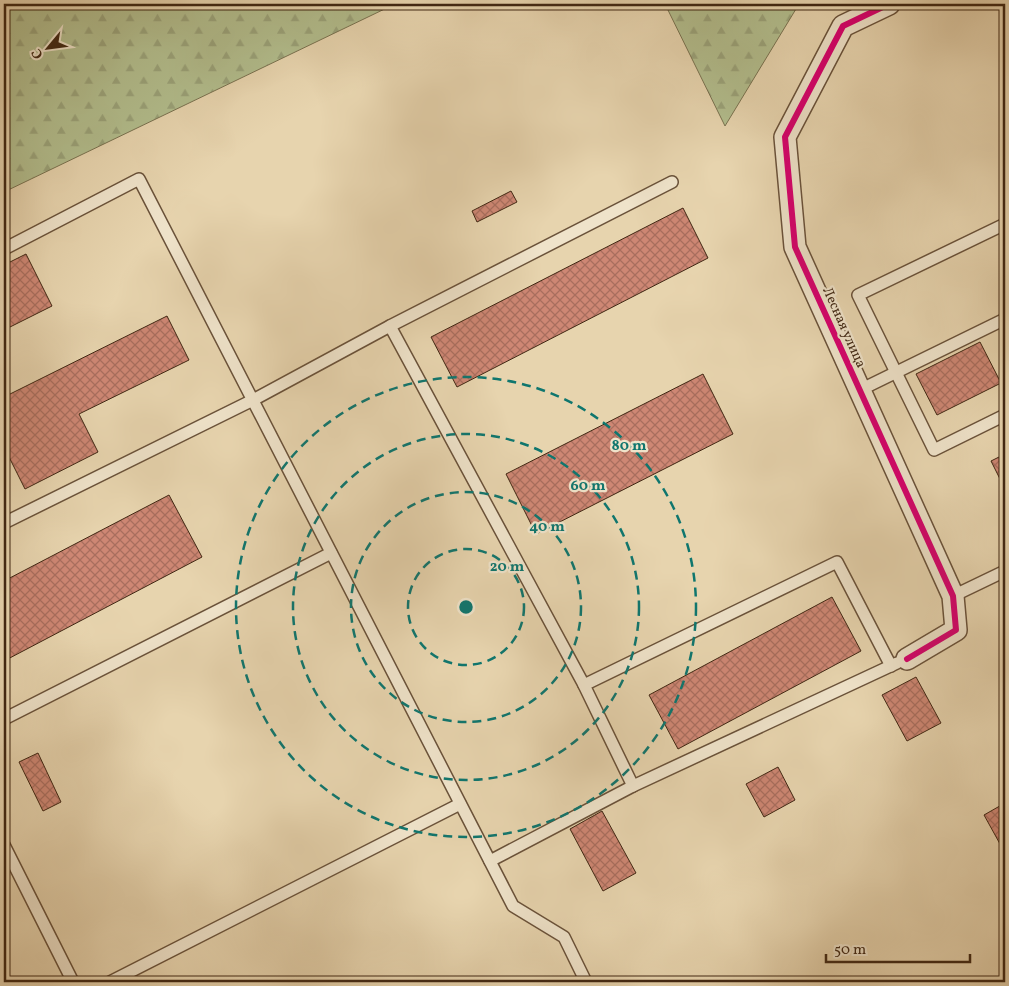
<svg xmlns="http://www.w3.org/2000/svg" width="1009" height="986" font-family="Vollkorn,serif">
<defs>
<pattern id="forest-firs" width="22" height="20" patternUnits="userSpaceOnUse" patternTransform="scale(1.25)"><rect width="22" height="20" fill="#b2bd8d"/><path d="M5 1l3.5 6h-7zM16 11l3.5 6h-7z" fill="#9aa279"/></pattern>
<pattern id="building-cross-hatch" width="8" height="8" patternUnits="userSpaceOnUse" patternTransform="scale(1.25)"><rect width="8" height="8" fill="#ce8774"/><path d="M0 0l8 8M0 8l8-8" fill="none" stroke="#a96e5e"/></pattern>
</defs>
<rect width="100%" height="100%" fill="#e7d4ae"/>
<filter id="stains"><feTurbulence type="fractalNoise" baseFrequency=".004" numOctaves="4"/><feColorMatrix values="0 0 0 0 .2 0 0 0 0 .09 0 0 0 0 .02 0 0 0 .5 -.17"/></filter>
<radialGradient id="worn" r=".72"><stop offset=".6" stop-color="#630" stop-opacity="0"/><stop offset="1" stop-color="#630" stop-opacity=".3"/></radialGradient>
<g fill="url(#forest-firs)" stroke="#797250">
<polygon points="4,4 395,4 4,192"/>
<polygon points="665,4 799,4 725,126"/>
</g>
<g fill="url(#building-cross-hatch)" stroke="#402713">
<polygon points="511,191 517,202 477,222 472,211"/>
<polygon points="683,208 708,258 457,387 431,337"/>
<polygon points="26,254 52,306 4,330 4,265"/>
<polygon points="167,316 189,360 79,414 98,452 25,489 9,457 4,459 4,397"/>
<polygon points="980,342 1001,383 937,415 916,374"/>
<polygon points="703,374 733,434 536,534 506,474"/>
<polygon points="1005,454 1005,489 991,461"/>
<polygon points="169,495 202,557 4,661 4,581"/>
<polygon points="832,597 861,651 678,749 649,695"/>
<polygon points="916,677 941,723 907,741 882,695"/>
<polygon points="38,753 61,802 43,811 19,762"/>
<polygon points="778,767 795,800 764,817 746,784"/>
<polygon points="1005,803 1005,853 984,815"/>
<polygon points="602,811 636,873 603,891 570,829"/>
</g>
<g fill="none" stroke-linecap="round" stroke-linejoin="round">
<defs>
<g id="lane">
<polyline points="1005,224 858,295 934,450 1005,415"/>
<polyline points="4,249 139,179 513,906 564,937 586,982"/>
<polyline points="860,390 1005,319"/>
<polyline points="4,523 253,400 390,326"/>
<polyline points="953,596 1005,571"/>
<polyline points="584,685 390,326 672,182"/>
<polyline points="4,719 331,553"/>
<polyline points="633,786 584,685 837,562 891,666"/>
<polyline points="4,845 73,982"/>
<polyline points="490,861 633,786 897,663"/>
<polyline points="110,982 460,804"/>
</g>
<polyline id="street" points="889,4 843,26 785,137 795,247 953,596 956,630 907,659"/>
</defs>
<use href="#lane" stroke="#6a523a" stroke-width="14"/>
<use href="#street" stroke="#6a523a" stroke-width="24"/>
<use href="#lane" stroke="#efe3ca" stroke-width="11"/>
<use href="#street" stroke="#efe3ca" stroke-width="21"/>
<defs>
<polyline id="cycleway" points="889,4 843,26 785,137 795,247 953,596 956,630 907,659"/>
</defs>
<use href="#cycleway" stroke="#efe3ca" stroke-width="9"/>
<use href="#cycleway" stroke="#d6006c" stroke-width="6"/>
</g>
<g fill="none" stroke="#0f766e" stroke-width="2.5" stroke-dasharray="9 6">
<circle cx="466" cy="607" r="58"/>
<circle cx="466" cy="607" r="115"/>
<circle cx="466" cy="607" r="173"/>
<circle cx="466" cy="607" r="230"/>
</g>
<g text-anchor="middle" stroke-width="4.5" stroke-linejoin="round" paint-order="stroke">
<g font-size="14" fill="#402713" stroke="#efe3ca">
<text transform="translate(845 327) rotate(66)" y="5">Лесная улица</text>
</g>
</g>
<circle cx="466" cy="607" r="8" fill="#0f766e" stroke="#efe3ca" stroke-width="2.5"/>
<g font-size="15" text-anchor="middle" font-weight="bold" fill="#0f766e" stroke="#efe3ca" stroke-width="4.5" stroke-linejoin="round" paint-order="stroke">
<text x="629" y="450">80 m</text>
<text x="588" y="490">60 m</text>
<text x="547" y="531">40 m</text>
<text x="507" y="571">20 m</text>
</g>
<rect width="1009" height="986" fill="none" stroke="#e7d4ae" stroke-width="20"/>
<rect x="5" y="5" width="999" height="976" fill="none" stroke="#402713" stroke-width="2.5"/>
<rect x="10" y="10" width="989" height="966" fill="none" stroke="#402713"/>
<g transform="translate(48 48) rotate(241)" stroke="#efe3ca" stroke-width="4" paint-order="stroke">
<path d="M0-4L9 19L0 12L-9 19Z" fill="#402713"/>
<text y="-8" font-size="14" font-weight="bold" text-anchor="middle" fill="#402713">С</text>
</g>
<path d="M826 954v8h144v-8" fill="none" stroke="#402713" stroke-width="2.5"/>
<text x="834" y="954" font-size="15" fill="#402713" stroke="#efe3ca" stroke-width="4" paint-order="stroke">50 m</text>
<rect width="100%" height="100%" filter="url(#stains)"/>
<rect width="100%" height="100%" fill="url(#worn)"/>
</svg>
